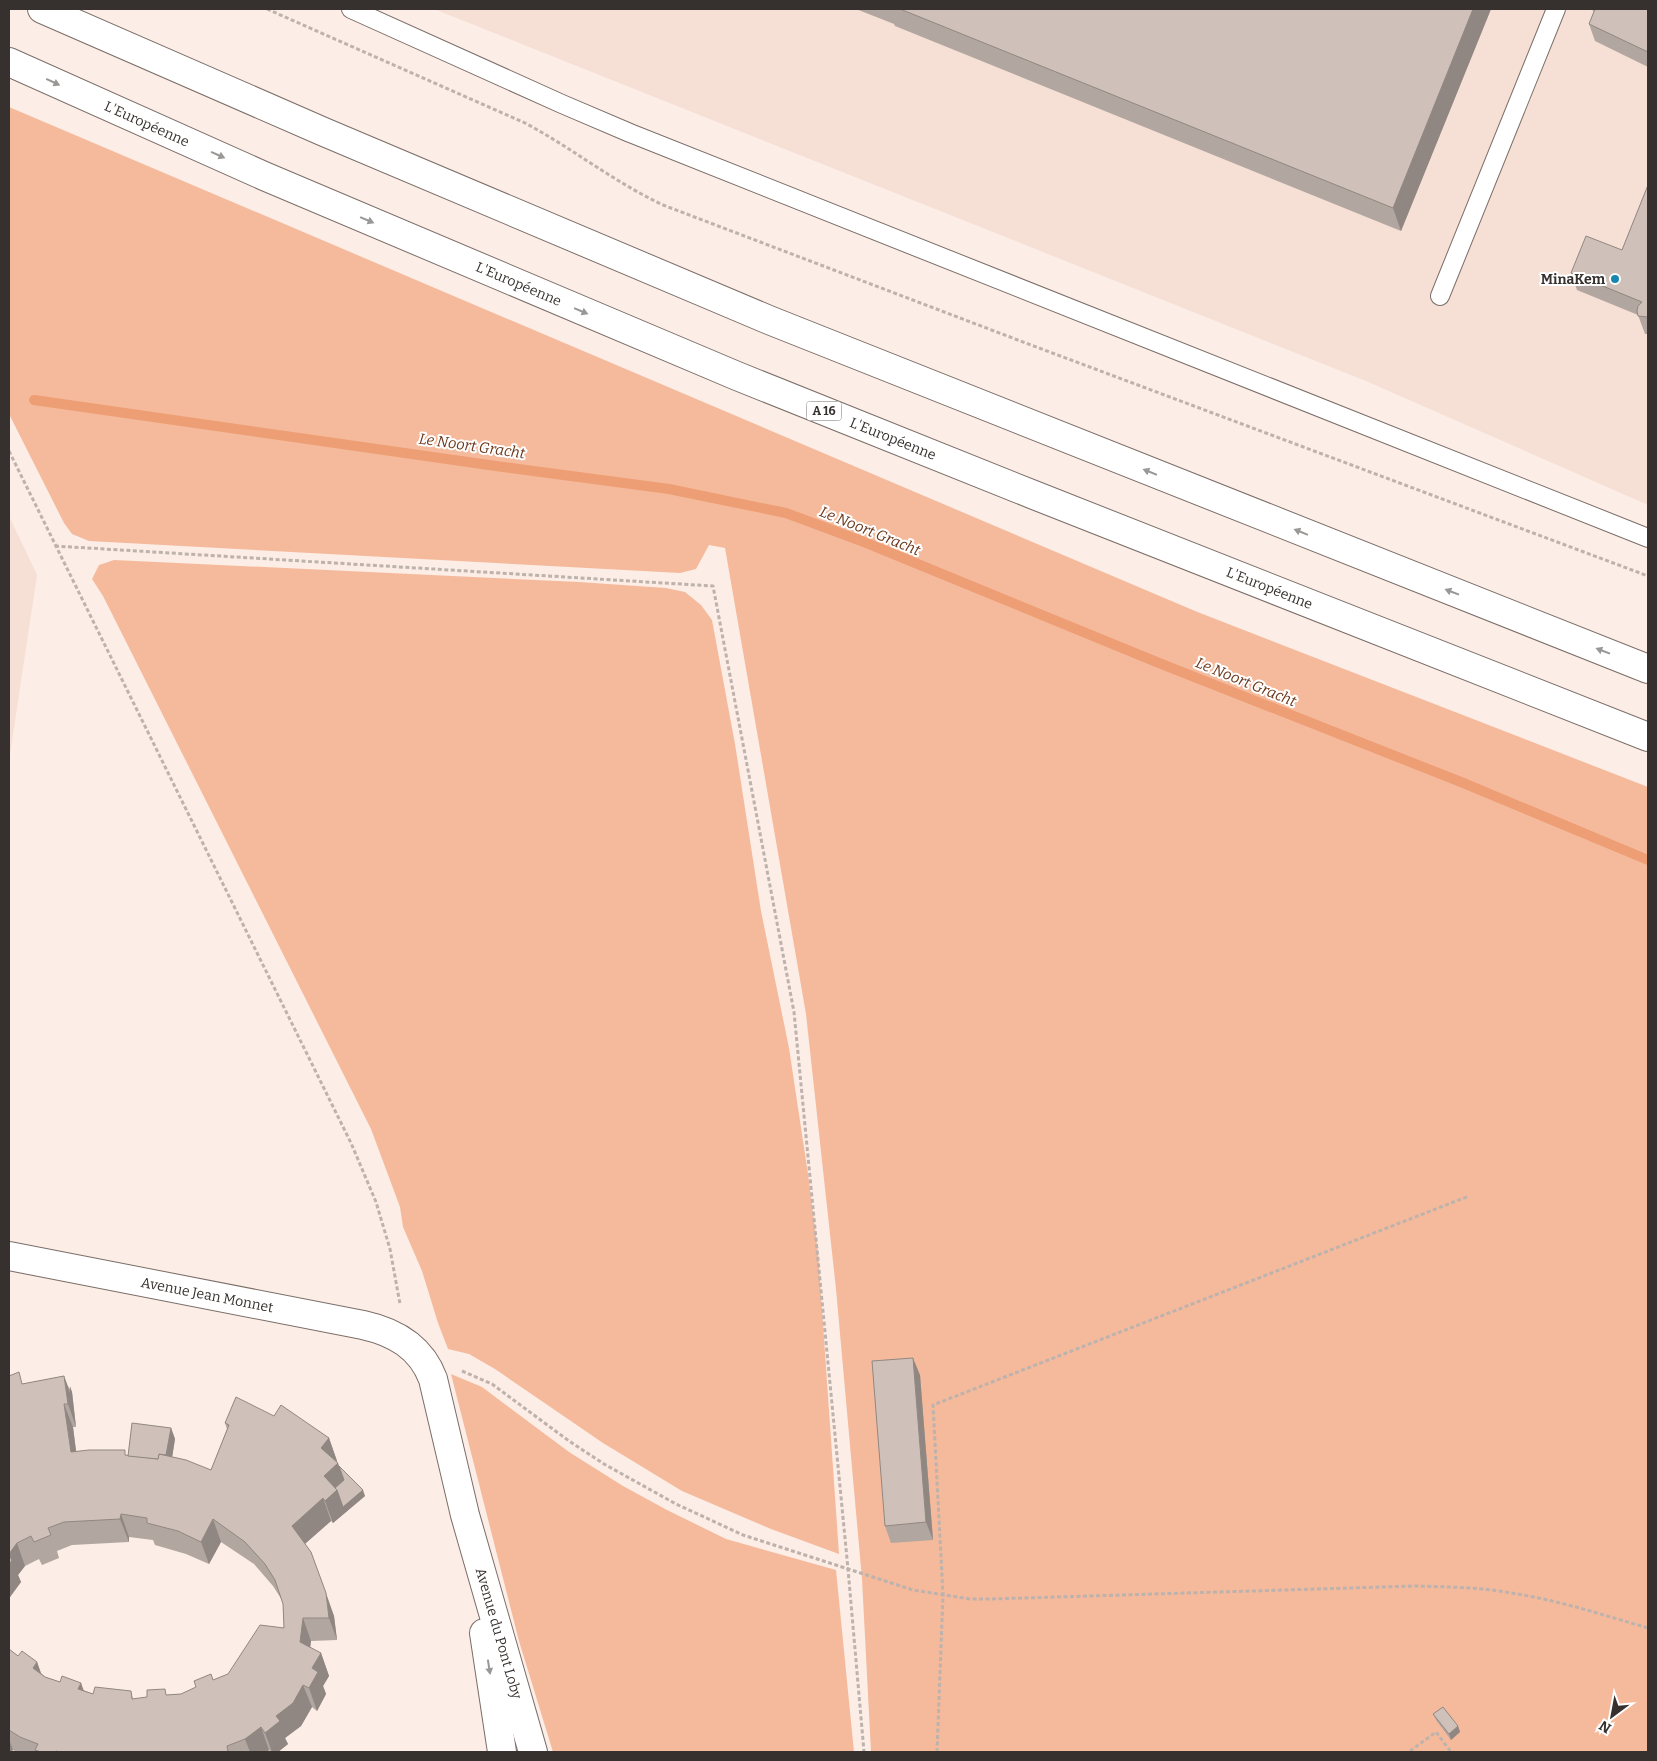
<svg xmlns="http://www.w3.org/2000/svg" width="1657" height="1761" font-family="Bitter,serif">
<rect width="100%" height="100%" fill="#fcede6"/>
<g fill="#f6dfd4">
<polygon points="434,9 1648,9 1648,505 1366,381"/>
<polygon points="9,516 37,575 9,761"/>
</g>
<g fill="#f5ba9c">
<polygon points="9,107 1195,611 1648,787 1648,1752 871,1752 862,1579 836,1289 806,1014 725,548 709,545 696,569 680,573 89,541 72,534 64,523 9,414"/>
<polygon points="114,560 579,582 666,588 685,592 701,605 712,620 735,744 761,911 789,1048 808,1174 818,1252 839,1554 771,1529 682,1491 603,1443 495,1369 469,1354 448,1349 438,1323 422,1271 403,1227 400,1207 371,1129 103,596 92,579 99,565"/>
<polygon points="451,1374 482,1387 569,1452 623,1486 667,1510 726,1539 836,1570 854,1752 553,1752 519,1641"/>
</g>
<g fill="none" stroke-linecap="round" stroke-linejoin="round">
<polyline stroke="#ed9e74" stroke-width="10" points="34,400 496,466 669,489 786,513 864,542 1159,663 1461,782 1648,860"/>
<defs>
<g id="lane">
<polyline points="351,9 562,104 630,133 1648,538"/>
<polyline points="1440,296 1556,9"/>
</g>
<g id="secondary">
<path id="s1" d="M9,1256L363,1325C395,1332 421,1347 433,1379L465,1515L533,1752"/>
<polyline points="484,1633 502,1752"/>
</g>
<g id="highway">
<polyline points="42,9 324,132 769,320 1648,669"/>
<path id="s2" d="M9,62L264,176L737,376L1034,495L1648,737"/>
</g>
</defs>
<use href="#lane" stroke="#7b6e68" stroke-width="20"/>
<use href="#secondary" stroke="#7b6e68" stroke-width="30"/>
<use href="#highway" stroke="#7b6e68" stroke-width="30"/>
<g stroke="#beb2ad" stroke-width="3" stroke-dasharray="4 2.5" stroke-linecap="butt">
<path d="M267,9L525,123C572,148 614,182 663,205L1031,345L1648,576"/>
<polyline points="9,451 351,1143 376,1202 390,1249 400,1304"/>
<polyline points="55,546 713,586 794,1012 848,1569 864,1752"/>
<path d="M462,1371L492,1384L569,1441L604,1464L676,1504L743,1535L913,1590L970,1599H991L1415,1586C1447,1587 1480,1587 1511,1593C1558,1600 1603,1615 1648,1628"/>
<polyline points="1410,1751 1436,1732 1451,1752"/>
<polyline points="937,1752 943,1595 933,1405 1469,1196"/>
</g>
<use href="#lane" stroke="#fff" stroke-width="18"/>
<use href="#secondary" stroke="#fff" stroke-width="28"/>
<use href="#highway" stroke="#fff" stroke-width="28"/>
</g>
<g fill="#b2a6a0">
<polygon points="856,9 1491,9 1401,231 895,26 894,24"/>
<polygon points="1592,9 1648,9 1648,67 1595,41 1589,24 1594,11 1593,11"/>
<polygon points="1648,185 1648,334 1645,334 1638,315 1577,290 1571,273 1622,250"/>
<polygon points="920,1375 933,1540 891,1543 885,1526"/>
<polygon points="9,1376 23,1384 64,1376 68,1386 72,1392 76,1427 73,1427 76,1451 127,1456 171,1428 175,1439 172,1457 211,1470 227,1429 225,1423 274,1416 329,1438 337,1461 336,1462 339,1466 365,1496 333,1523 331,1521 305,1544 334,1616 337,1640 311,1641 310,1648 321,1653 329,1676 323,1686 326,1694 317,1711 312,1707 301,1726 285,1738 288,1744 278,1752 271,1752 269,1750 267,1752 16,1752 13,1750 11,1752 9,1752 9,1649 18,1656 37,1662 41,1673 45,1677 60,1682 81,1683 83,1690 93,1694 131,1691 133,1699 181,1694 228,1674 284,1628 283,1604 282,1600 273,1586 254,1564 221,1542 209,1564 186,1554 155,1545 153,1540 129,1537 129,1542 72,1545 57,1551 59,1558 42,1565 39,1559 25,1566 18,1575 21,1582 10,1597 9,1596"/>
<polygon points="1433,1714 1458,1726 1460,1732 1451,1740 1436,1720"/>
</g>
<g fill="#918782">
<polygon points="1473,9 1491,9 1401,231 1393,208"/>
<polygon points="913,1358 920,1375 933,1540 926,1522"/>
<polygon points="64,1376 70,1393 70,1386 72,1392 76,1427 68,1404"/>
<polygon points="64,1404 73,1427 79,1475 71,1452"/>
<polygon points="171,1428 175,1439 169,1477 164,1465"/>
<polygon points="329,1438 337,1461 331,1468 321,1448"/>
<polygon points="338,1463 346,1486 363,1490 365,1496 333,1523 325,1501 324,1476"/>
<polygon points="323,1498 331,1521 300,1548 292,1526"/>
<polygon points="121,1514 129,1537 129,1542 120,1519"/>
<polygon points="213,1519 221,1542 209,1564 201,1542"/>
<polygon points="17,1543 25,1566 18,1575 21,1582 10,1597 9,1594 9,1554"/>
<polygon points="326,1593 334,1616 337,1640 329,1618"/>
<polygon points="303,1618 311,1641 308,1664 300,1642"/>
<polygon points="321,1653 329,1676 323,1686 326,1694 317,1711 309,1688 312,1668"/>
<polygon points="37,1662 45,1685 33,1668"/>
<polygon points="81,1683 89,1705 78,1689"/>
<polygon points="303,1685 312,1707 301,1726 285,1738 288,1744 278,1752 272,1752 265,1733 276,1716"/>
<polygon points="1458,1726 1460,1732 1451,1740 1449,1734"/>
<polygon points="261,1727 269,1750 267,1752 250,1752 245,1739"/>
<polygon points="9,1739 13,1750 11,1752 9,1752"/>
</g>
<g fill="#cfc1ba" stroke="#918782">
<polygon points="900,9 1473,9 1393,208"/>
<polygon points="1595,9 1648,9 1648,52 1589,24"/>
<polygon points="1648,185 1648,317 1638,316 1637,311 1638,306 1642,302 1571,273 1586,236 1622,250"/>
<polygon points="913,1358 926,1522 885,1526 872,1361"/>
<polygon points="19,1372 22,1384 64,1376 68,1404 64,1404 71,1452 89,1450 125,1450 125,1455 158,1459 159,1454 186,1460 211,1470 229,1425 225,1423 236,1397 274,1416 281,1405 329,1438 321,1448 338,1463 324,1476 337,1490 325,1501 323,1498 292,1526 311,1552 326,1593 329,1618 303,1618 300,1642 321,1653 312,1668 318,1672 309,1688 303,1685 293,1703 276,1716 280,1721 265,1733 261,1727 245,1739 227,1746 228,1752 60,1752 56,1751 55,1752 41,1752 35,1750 38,1744 20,1737 9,1730 9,1649 18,1656 22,1651 37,1662 33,1668 45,1677 60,1682 62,1676 81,1683 78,1689 93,1694 95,1687 131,1691 132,1699 147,1697 147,1690 165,1689 166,1695 181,1694 196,1687 194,1681 211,1674 213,1680 228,1674 260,1625 284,1628 283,1604 275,1580 265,1564 245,1542 213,1519 201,1542 178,1531 147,1523 147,1518 121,1514 120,1519 64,1522 48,1528 51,1535 34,1542 31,1536 17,1543 9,1554 9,1376"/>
<polygon points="132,1423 171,1428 166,1455 159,1454 158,1459 128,1456"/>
<polygon points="339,1466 363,1490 343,1507 337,1490 335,1488 344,1480"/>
<polygon points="9,1556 12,1560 9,1565"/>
<polygon points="1443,1707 1458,1726 1449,1734 1433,1714"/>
</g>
<defs><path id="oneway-solid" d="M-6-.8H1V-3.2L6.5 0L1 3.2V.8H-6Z" transform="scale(1.25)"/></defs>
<g fill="#9a9896">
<use href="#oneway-solid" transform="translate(53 82) rotate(25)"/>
<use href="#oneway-solid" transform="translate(218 155) rotate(24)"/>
<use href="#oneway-solid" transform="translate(367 220) rotate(23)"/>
<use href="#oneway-solid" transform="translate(581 311) rotate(23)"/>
<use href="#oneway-solid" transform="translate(1150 472) rotate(-158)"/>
<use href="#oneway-solid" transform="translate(1301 532) rotate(-158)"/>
<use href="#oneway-solid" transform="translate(1452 592) rotate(-159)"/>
<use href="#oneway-solid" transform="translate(1603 651) rotate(-159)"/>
<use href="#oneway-solid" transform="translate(489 1667) rotate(81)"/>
</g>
<circle fill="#1887ad" stroke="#fff" stroke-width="2" cx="1615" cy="279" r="5"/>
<g text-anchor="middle" stroke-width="4" stroke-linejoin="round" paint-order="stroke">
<rect fill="#fff" stroke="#726f6d" stroke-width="1" x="806.5" y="401.5" width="35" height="19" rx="4"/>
<g font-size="12" font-weight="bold" fill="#36312e">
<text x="824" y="415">A 16</text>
</g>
<g font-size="14" fill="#36312e" stroke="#fff">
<text dy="5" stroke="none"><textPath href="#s2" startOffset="151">L'Européenne</textPath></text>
<text dy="5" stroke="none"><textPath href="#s2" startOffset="556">L'Européenne</textPath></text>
<text dy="5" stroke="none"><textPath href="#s2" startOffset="961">L'Européenne</textPath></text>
<text dy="5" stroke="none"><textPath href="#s2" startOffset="1366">L'Européenne</textPath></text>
<text dy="5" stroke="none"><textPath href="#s1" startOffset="202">Avenue Jean Monnet</textPath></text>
<text dy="5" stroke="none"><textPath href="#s1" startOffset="716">Avenue du Pont Loby</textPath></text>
</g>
<g font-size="14" font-weight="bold" fill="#36312e" stroke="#fff" text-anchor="end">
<text x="1605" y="284">MinaKem</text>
</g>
<g font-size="15" font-style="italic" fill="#6a3619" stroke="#fff">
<text transform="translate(472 446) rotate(8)" y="5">Le Noort Gracht</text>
<text transform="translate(870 531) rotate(22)" y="5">Le Noort Gracht</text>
<text transform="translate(1246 682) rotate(22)" y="5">Le Noort Gracht</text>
</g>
</g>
<rect width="1657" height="1761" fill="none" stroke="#36312e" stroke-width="20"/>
<g transform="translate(1612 1716) rotate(212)" stroke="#ffffff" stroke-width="4" paint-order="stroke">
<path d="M0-4L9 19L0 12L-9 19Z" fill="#36312e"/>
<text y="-8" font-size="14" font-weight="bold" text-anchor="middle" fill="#36312e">N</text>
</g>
</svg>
